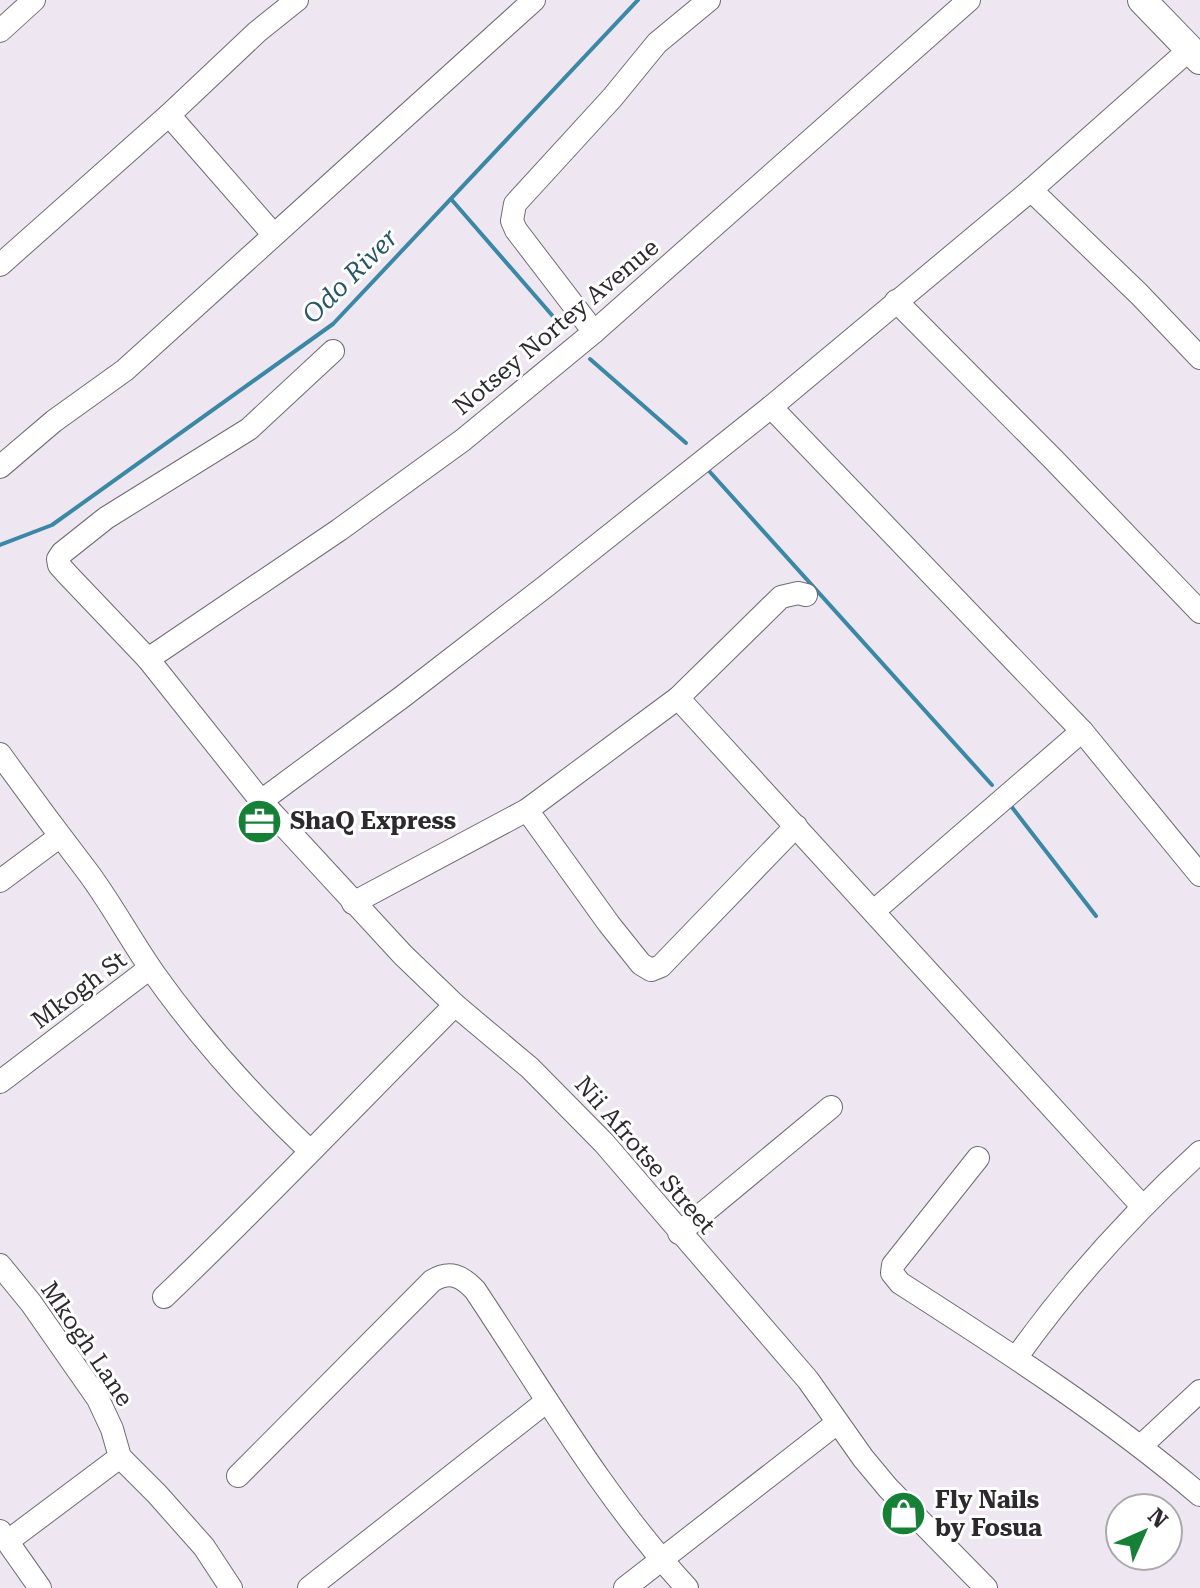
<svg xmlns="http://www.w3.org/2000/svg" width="1200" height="1588" font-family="'Roboto Serif',serif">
<rect width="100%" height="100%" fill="#eee7f1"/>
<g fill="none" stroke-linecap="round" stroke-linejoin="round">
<g stroke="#3a88a5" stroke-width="4">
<polyline points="451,199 564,329"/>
<polyline points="590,359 686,443"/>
<polyline points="710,472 992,785"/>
<polyline points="0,545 52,525 333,324 638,0"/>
<polyline points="1011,806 1096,916"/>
</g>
<defs>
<g id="minor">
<polyline points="0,31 34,0"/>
<polyline points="169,115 273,234"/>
<polyline points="1031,190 1139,294 1200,358"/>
<polyline points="0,265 169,115 257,32 297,0"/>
<polyline points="896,301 1054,460 1200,612"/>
<polyline points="594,332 516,230 512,221 515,204 612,98 657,43 709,0"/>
<polyline points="771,407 1082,731 1200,875"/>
<polyline points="0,467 54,421 125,370 534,0"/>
<polyline points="148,659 339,530 463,440 594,332 969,0"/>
<polyline points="678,698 1142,1206"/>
<path d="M0,754C28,793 57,832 87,871C111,903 130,939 153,972C199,1037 252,1096 309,1150"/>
<polyline points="261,801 148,659 67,574 59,565 58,559 62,553 106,518 249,429 333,351"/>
<polyline points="527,810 609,924 641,964 651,970 661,966 796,826"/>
<polyline points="0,881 59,837"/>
<polyline points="353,903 527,810 678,698 781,597 798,593 806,595"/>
<polyline points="874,911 1082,731"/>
<polyline points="0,1082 150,968"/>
<path d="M978,1158L893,1265L892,1273L900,1283C1003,1349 1106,1415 1200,1495"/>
<polyline points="679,1233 831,1107"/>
<polyline points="0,1265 31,1303 98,1399 112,1429 120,1457 157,1494 204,1547 231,1588"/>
<path d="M164,1297C264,1202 358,1102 455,1005"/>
<path d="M1016,1358C1070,1282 1131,1215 1200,1152"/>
<polyline points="1142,1445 1200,1391"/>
<path d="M238,1476L432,1281C450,1270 462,1276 475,1290C543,1392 604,1498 687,1588"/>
<polyline points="0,1531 40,1588"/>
<polyline points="8,1541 120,1457"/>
<polyline points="309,1588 547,1401"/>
<polyline points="625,1588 837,1423"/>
<polyline points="986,1588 888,1488 863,1458 808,1380 604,1143 530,1068 455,1005 403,955 261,801 402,697 546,586 771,407 1031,190 1190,49"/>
</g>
<polyline id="major" points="1142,0 1200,60"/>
</defs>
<use href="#minor" stroke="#706a73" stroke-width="24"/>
<use href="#major" stroke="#706a73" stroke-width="30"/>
<use href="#minor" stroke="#fff" stroke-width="22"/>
<use href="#major" stroke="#fff" stroke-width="28"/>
</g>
<defs>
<symbol id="office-disc" viewBox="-11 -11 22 22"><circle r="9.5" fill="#168136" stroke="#fff"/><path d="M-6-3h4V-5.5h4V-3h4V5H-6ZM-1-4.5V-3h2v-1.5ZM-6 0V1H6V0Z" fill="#fff"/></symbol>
<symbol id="shop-disc" viewBox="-11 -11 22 22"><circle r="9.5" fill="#168136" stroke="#fff"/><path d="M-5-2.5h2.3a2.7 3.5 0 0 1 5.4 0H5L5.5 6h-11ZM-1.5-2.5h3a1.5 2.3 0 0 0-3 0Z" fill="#fff"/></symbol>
</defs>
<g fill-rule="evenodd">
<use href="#office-disc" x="234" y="796" width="51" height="51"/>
<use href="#shop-disc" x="878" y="1488" width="51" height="51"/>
</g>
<g text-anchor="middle" stroke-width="6" stroke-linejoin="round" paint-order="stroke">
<g font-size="24" fill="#2d2a2e" stroke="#fff">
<text transform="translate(556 327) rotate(-40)" y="8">Notsey Nortey Avenue</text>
<text transform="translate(79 990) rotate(-37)" y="8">Mkogh St</text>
<text transform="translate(645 1155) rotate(49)" y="8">Nii Afrotse Street</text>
<text transform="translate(87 1344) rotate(56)" y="8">Mkogh Lane</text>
</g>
<g font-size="24" font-weight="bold" fill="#2d2a2e" stroke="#fff" text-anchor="start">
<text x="290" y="829">ShaQ Express</text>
<text x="935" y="1508">Fly Nails<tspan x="935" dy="28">by Fosua</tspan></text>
</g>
<g font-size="26" font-style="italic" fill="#275667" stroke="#fff">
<text transform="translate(350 276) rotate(-45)" y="9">Odo River</text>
</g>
</g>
<g transform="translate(1144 1532) rotate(45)"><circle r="38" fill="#ffffff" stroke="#abaaab" stroke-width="2"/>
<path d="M0-6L14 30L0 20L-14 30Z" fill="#168136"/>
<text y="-12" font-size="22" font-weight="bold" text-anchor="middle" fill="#2d2a2e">N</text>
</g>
</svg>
